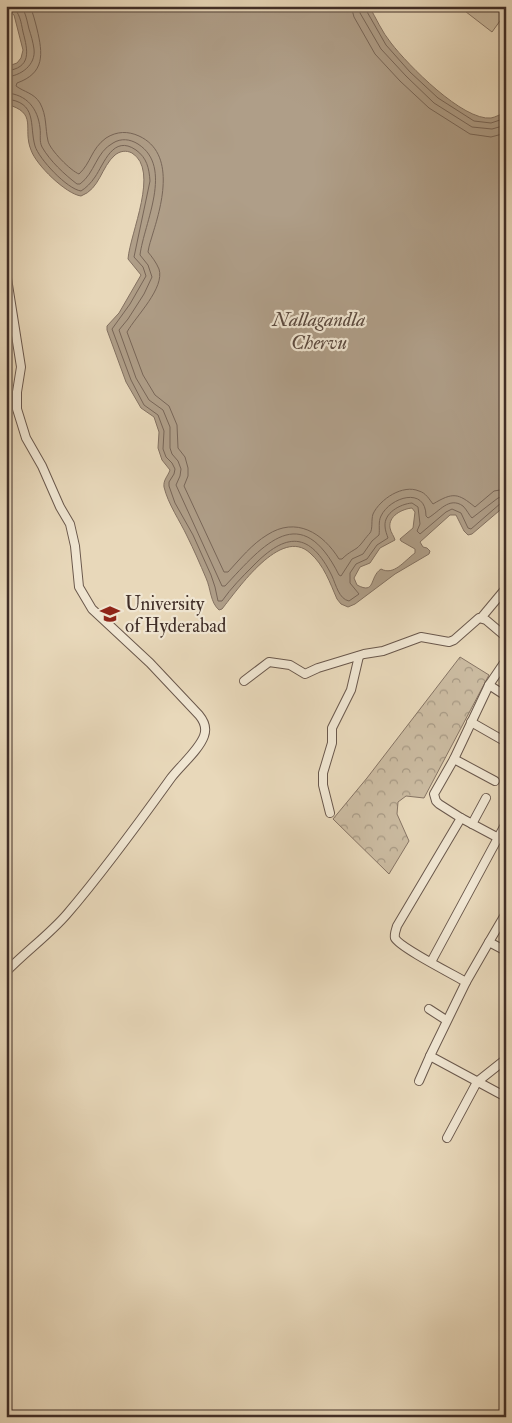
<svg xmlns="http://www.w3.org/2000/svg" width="512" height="1423" font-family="'IM FELL Double Pica',serif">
<defs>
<pattern id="park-crowns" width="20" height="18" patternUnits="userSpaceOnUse" patternTransform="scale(1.25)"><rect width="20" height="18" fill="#cbbba1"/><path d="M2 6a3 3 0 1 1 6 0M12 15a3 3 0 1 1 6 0" fill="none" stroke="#a69883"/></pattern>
</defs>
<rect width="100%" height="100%" fill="#e8d8ba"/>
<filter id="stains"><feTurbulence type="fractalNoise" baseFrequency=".004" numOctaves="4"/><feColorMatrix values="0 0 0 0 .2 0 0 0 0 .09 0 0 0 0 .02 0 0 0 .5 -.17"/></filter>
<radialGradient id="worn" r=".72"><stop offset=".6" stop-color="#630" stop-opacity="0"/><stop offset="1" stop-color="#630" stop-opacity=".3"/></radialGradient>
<polygon fill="url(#park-crowns)" stroke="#867464" points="460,657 489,675 424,798 406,796 398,802 397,814 409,841 389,874 333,819 367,778"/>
<polygon fill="#cbbba1" stroke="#867464" points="462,6 495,6 505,14 492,32 461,8"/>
<path fill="#af9e88" stroke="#837161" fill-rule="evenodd" d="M6,6H369C376,18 382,32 391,43C408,65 463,121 491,118C496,117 501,114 506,112V505L472,534L468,535L464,531L456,515H450L420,542L423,547L427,548L430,551L429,554L395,574L355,604L348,607L341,604L337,599C330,583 324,565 310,553C281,526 238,589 222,609L219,610C210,602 211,589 206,578C200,564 194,550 187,536C180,521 168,504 164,487C163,480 168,476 170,470L162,460L158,448L159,432L154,417L141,408L126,382L107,330V326L119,313L141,275L128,259C130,233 160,170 132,153C126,150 120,151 115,155C101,167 100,189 81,196C66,194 36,165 31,150C22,128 39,113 6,104V67L17,63L21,58L23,50L14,15L6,9ZM412,508L415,512L413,528L400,539L401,541L415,549V553C404,561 394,576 381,569C369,577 376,595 357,585L354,578L360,567L370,563L380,548L395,540C394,536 391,533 390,528C388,516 402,509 412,508Z"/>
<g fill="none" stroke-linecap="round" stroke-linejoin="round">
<g stroke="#786658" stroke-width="1">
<path d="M30,6C33,13 35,21 37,29C43,54 45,73 17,83L16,86C24,92 34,93 40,103C47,116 45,128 48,141C50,150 71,171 79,174C91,163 91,149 106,138C117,131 128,131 139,136C176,153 162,204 153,233C151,240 149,245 148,252C152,257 156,262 159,269C165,288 136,316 127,332L143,375L155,395L169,406L177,425L178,448L185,457L188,468V476L184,486L224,572H228C240,559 252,544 267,535C296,516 323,533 339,559H342C348,553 351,552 357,548C361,545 366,537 370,533C373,529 371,520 373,514C380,499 403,484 419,491C426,493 429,499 433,504C453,492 458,493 475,507L494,491L506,489"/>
<polyline points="351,6 354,17 375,54 400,81 429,108 470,134 491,137 506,133"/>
<polyline points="359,6 360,13 381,49 406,76 434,103 472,127 492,129 506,125"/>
<polyline points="365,6 366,10 386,45 410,72 438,98 474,121 491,123 506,118"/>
<path d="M6,71C32,68 28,51 23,32C21,22 20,13 12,6"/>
<path d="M6,77C21,76 36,65 34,49C33,42 31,35 29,29C27,21 26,13 21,6"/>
<path d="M6,93C27,94 38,109 40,128C41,135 39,141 42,147C50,161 64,174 77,184H80C95,173 96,152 113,143C121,138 130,139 138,144C174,167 144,223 140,255L148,265L152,277L144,294L128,319L119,330L136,378L149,400L163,410L170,427V448L172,454L178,461L181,469L180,476L176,485L222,586H225C264,544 301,499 339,575L341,576L352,559L363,554L372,541L379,535C380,529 378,522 381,516C390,497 426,486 426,516L428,518C439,512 449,496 463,506C467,510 469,515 472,518L498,498L506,496"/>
<path d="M6,99C38,102 29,125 35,146C39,159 67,189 81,191C86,188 91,183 95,177C104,164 113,134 136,150C147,158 149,168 150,181L134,257L143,267L146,276L130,304L112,329L131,380L144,405L158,415L164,431L163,449L166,457L172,463L175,469L174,474L169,482V486L175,503L193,535L211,575L215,587L218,601H222C231,588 242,577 253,566C286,532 310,531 332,576C336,585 339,599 349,601L359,594L350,583V573L356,564L367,559L377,545L388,538C387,535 385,530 385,526C384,513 400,504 412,503L418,507L420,524L417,531L420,534L446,512L452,509L461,513L468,528L471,529L501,503L506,502"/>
</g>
<defs>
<g id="minor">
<path d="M6,272L21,367L17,392V409L26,438L42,466L60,507L70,524L75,546L79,587L92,609L150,663L199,715C204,721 207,728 204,736C199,750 180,766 171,778C138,824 104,871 67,914C49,935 25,952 6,972"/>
<polyline points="481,618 506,588"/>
<polyline points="506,660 489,685 454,759 434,794 436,801 439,804 461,818 506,842"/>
<polyline points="244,681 269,662 290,665 305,674 318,668 364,654 383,651 421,637 449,642 454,640 479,618 486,620 506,637"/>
<polyline points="489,685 506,696"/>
<polyline points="471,722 506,742"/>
<polyline points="454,759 495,781"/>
<polyline points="330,813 323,785 323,773 332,743 332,728 351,690 359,656"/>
<path d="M461,818L397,926C396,930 394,934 395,938C399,947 454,975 466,982"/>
<polyline points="472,824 486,798"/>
<polyline points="489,942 506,913"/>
<polyline points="506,951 489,942 466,982 430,1056 506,1097"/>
<polyline points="431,962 506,823"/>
<polyline points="429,1009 446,1020"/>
<polyline points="419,1081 430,1056"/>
<polyline points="447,1138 477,1082 506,1059"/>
</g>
</defs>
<use href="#minor" stroke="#6a584c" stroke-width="10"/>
<use href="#minor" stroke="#f0e6d2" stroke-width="8"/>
</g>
<defs>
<symbol id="university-bare" viewBox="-9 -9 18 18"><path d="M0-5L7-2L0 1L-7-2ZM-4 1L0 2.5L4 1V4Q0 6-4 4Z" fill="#8f2418" stroke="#f0e6d2" stroke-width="2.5" paint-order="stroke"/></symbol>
</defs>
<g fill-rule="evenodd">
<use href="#university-bare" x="96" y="600" width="28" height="28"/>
</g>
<g text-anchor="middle" stroke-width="4.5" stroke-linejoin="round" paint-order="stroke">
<g font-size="19" fill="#402e27" stroke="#f0e6d2" text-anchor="start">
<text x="125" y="610">University<tspan x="125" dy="22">of Hyderabad</tspan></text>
</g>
<g font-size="20" font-style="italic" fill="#5c4a3f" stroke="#f0e6d2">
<text x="319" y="326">Nallagandla<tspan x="319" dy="23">Chervu</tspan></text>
</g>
</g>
<rect width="512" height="1423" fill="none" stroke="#e8d8ba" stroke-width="25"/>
<rect x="8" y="8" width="497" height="1408" fill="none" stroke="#402e27" stroke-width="2.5"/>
<rect x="12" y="12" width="487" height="1398" fill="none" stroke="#402e27"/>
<rect width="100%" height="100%" filter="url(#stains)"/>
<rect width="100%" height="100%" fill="url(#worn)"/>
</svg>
